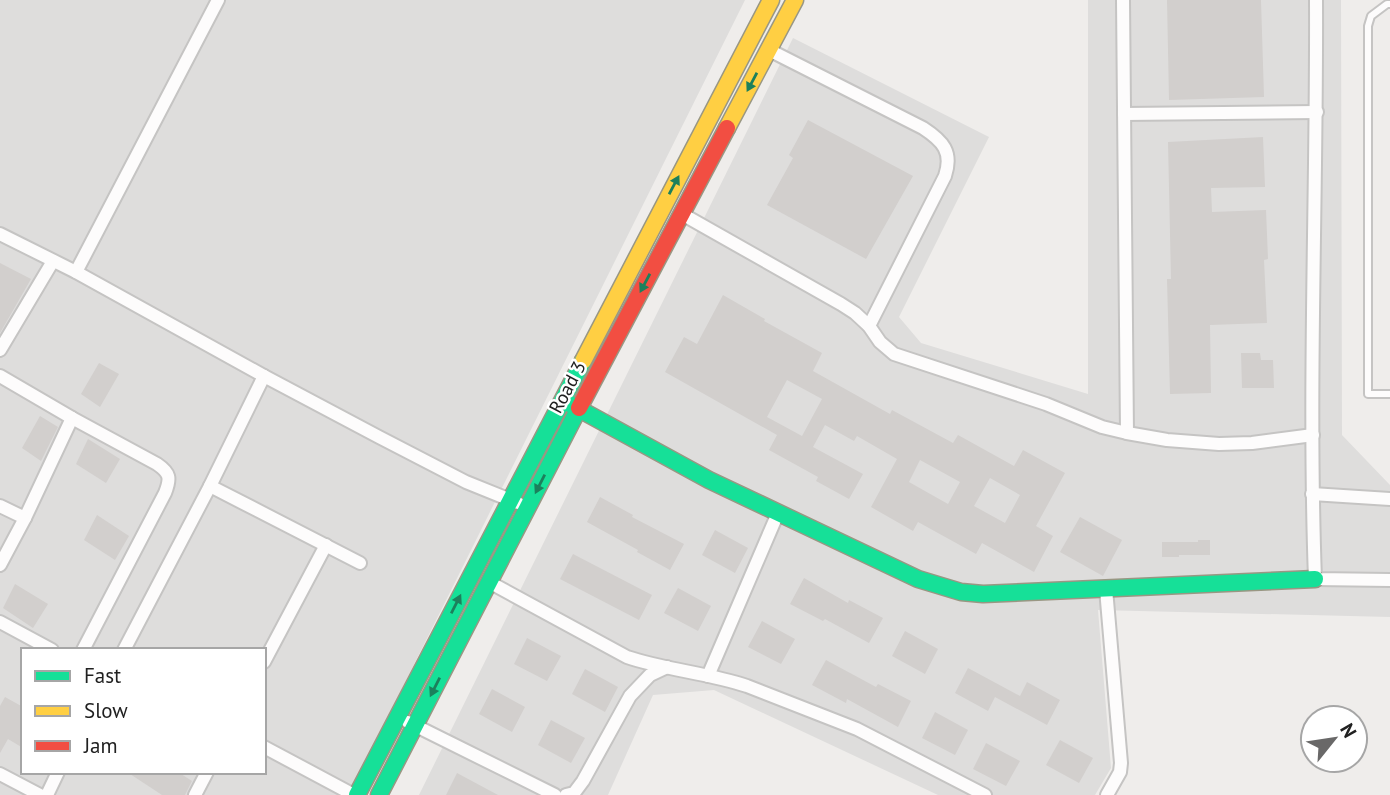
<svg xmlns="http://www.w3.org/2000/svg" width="1390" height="795" font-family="'PT Sans',sans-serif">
<rect width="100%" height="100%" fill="#efedeb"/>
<g fill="#dedddc" fill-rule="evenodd">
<path d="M0,0H745L349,795H0ZM23,650H264V772H23Z"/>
<polygon points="1088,0 1341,0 1342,435 1390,485 1390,617 1098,610 1111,768 1095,795 938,795 714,690 653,695 608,795 419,795 793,38 989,137 899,317 921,343 1088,394"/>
</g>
<g fill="#d2cfcd" fill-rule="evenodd">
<polygon points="1167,0 1261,0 1264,97 1169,100"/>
<polygon points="808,120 913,176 866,259 767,205 793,158 789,155"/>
<polygon points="1263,137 1265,187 1211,188 1212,212 1266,210 1268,259 1264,260 1267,323 1210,325 1211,393 1170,394 1167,279 1171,279 1168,142"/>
<polygon points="0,263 31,279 0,333"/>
<path d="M723,295L765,319L764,321L822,353L813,371L890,414L892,410L953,443L958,435L1014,466L1023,450L1065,473L1036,526L1053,536L1034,572L982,543L976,554L918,522L913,531L871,507L897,459L857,436L854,441L825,425L813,447L863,474L849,499L816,481L818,477L769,450L777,435L665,372L684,337L697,344ZM787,380L822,399L802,436L767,417ZM920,460L960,482L948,504L909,482ZM990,478L1020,495L1005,523L974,506Z"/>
<polygon points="1241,353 1260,353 1261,360 1273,360 1274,388 1242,388"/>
<polygon points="99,363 119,374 100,407 81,394"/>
<polygon points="40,416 58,427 41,461 22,448"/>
<polygon points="88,439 120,459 106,483 76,464"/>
<polygon points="600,497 633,515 632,517 684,544 670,570 637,552 638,550 587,522"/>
<polygon points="97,515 129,536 115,560 84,540"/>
<polygon points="1080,517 1122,540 1103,576 1060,552"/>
<polygon points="715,530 748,548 735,573 702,555"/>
<polygon points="1198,540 1210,540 1210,555 1179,555 1179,557 1162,557 1162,542 1198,542"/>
<polygon points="573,554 652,595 639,620 560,579"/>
<polygon points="804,578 848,603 849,600 883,618 869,643 825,619 823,621 790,604"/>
<polygon points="15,584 48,604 33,628 3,608"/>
<polygon points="678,588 711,606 698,631 664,613"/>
<polygon points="762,621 795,639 781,664 748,647"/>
<polygon points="905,631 938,649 925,674 892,656"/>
<polygon points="527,638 561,656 547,681 514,664"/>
<polygon points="826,660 876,687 878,684 911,701 898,727 847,699 846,703 812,685"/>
<polygon points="968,668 1020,696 1027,682 1060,700 1047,725 995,697 988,711 955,693"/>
<polygon points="585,669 618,687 605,712 572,694"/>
<polygon points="492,689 525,707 512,732 479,714"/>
<polygon points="5,697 23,707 23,748 8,739 0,753 0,706"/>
<polygon points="935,712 968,730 955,755 922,738"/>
<polygon points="551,720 585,738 571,763 538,745"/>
<polygon points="1060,740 1093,758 1079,783 1046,765"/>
<polygon points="986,743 1020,761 1006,786 973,769"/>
<polygon points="127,772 178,772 192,781 185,795 162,795"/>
<polygon points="457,773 498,795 446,795"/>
</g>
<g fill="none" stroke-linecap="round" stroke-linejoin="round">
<defs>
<polyline id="lane" points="1390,4 1387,4 1371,16 1368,26 1368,394 1390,394"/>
<g id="street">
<polyline points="1123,0 1127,433"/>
<path d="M1316,0C1317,193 1308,386 1315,579L1390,580"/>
<path d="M769,50L923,128C943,141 953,152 945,176L869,326"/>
<polyline points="1124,114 1317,112"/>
<polyline points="682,214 841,304 855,313 869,326 880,342 894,354 1046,404 1102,427 1127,433 1167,440 1219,444 1252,443 1313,435"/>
<polyline points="0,234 76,272 264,376 379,437 466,482 518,503"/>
<polyline points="76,272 218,0"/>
<polyline points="0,350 53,261"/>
<path d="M0,376L72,418L157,464C170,473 171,478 165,493L83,650"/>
<polyline points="210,486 360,563"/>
<polyline points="1312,494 1390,499"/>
<polyline points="0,506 25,518"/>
<polyline points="0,565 25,518 72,418"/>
<path d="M489,582L627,657C666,670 708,673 747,686L857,729L985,795"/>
<polyline points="1106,589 1121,763 1120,772 1107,795"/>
<polyline points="0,622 52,650"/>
<polyline points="124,650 210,486 264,376"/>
<polyline points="264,662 326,545"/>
<polyline points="708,676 778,513"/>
<polyline points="408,722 555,795"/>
<polyline points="264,747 354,795"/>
<polyline points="0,774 40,795"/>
<polyline points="47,795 58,772"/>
<polyline points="195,795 207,772"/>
<polyline points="566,795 574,793 583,781 630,696 650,675 667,667"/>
</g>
<g id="fast">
<polyline points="568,403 709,480 918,579 961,592 983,594 1315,579"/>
<polyline points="357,795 583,361"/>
<polyline points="379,795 579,408"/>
</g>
<g id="slow">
<polyline points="727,128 795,0"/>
<polyline points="583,361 771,0"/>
</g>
<polyline id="jam" points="579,408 727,128"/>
</defs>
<use href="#lane" stroke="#c5c4c3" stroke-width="10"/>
<use href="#street" stroke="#c5c4c3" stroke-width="16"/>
<use href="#fast" stroke="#999783" stroke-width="19"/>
<use href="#slow" stroke="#999783" stroke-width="19"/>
<use href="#jam" stroke="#999783" stroke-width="19"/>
<use href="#lane" stroke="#fdfcfc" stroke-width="6"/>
<use href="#street" stroke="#fdfcfc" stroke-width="12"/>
<use href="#fast" stroke="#16e098" stroke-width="16"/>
<use href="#slow" stroke="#ffcf43" stroke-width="16"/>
<use href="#jam" stroke="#f24e42" stroke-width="16"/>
</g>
<defs><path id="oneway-solid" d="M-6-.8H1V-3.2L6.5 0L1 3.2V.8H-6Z" transform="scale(1.75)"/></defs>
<g fill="#1c805c">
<use href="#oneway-solid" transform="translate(752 82) rotate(118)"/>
<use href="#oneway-solid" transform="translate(674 185) rotate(-62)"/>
<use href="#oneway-solid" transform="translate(645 283) rotate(118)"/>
<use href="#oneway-solid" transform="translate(540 484) rotate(117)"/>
<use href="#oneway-solid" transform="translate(456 604) rotate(-63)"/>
<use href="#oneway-solid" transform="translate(435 687) rotate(117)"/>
</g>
<g text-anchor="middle" stroke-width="5" stroke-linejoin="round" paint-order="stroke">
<g font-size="19" fill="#212121" stroke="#fff">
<text transform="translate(567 387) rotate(-62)" y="7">Road 3</text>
</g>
</g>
<rect x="21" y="648" width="245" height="126" fill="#ffffff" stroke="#a6a6a6" stroke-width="2"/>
<rect x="35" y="671" width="35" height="10" fill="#16e098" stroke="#a6a6a6" stroke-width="2"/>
<text x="84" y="683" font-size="21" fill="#212121">Fast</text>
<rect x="35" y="706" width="35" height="10" fill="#ffcf43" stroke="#a6a6a6" stroke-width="2"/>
<text x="84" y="718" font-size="21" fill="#212121">Slow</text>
<rect x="35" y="741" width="35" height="10" fill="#f24e42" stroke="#a6a6a6" stroke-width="2"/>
<text x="84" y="753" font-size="21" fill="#212121">Jam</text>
<g transform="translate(1334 739) rotate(60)"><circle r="33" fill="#ffffff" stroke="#a6a6a6" stroke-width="2"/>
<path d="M0-5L12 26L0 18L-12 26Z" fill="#696868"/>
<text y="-10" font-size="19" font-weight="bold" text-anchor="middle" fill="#212121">N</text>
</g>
</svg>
